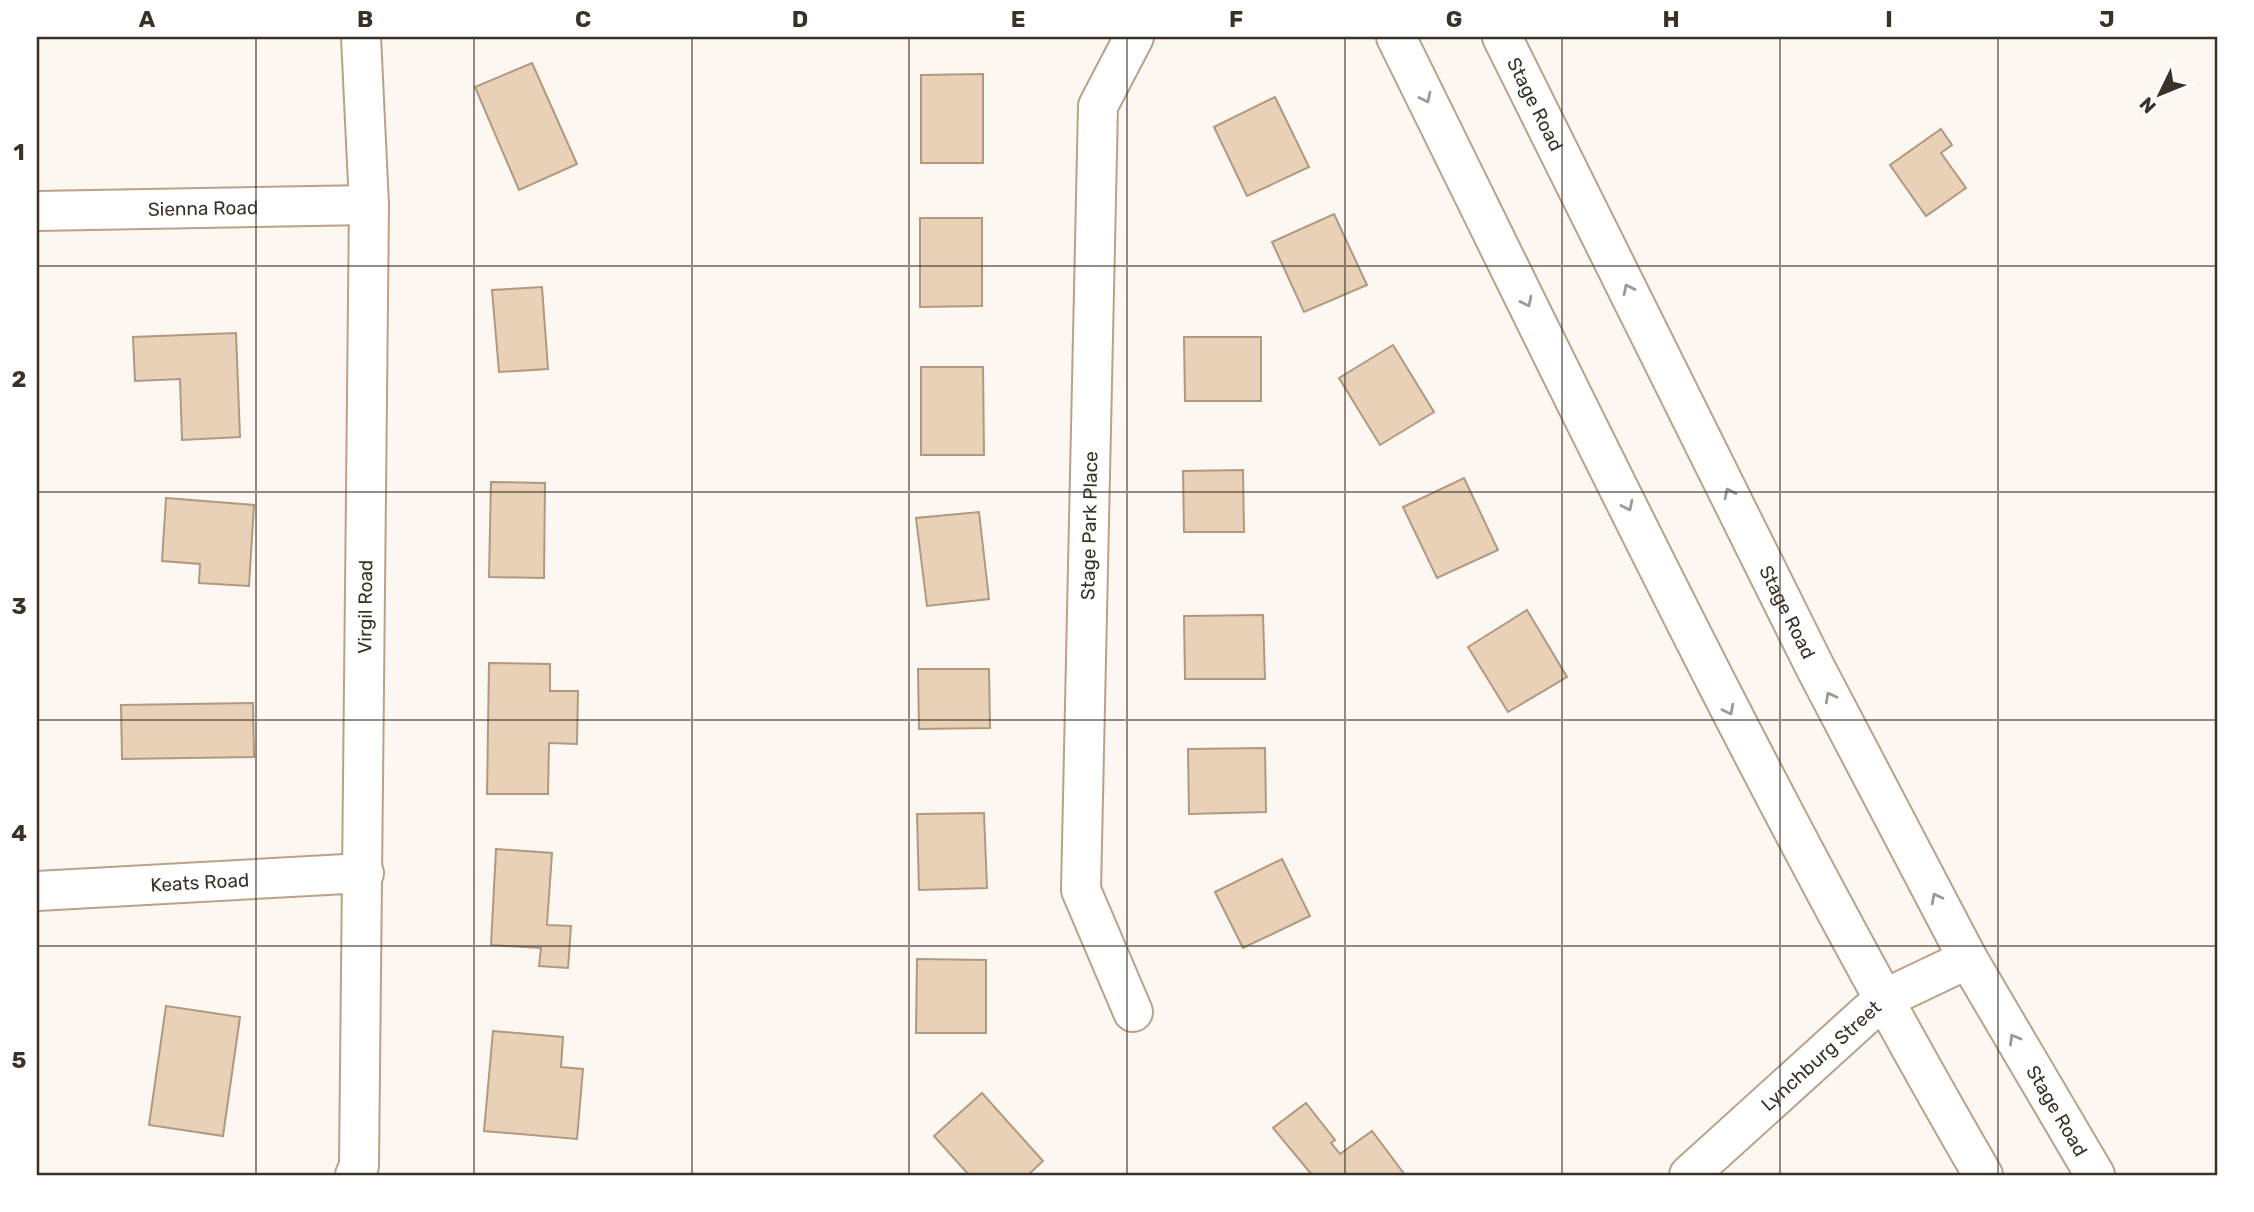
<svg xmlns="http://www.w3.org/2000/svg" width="2254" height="1212" font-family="Rubik,sans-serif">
<rect width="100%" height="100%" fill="#fcf7f1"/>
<g fill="#e9d1b7" stroke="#b09980" stroke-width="2">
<polygon points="532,63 577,164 519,190 475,87"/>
<polygon points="983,74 983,163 921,163 921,75"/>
<polygon points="1275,97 1309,167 1247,196 1214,127"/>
<polygon points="1941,129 1952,145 1941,153 1966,188 1926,216 1890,165"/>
<polygon points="1334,214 1367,285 1304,312 1272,242"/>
<polygon points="920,218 982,218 982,306 920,307"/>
<polygon points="542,287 548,369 499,372 492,290"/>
<polygon points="236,333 240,437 182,440 180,379 135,381 133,337"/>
<polygon points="1184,337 1261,337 1261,401 1185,401"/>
<polygon points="1393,345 1434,412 1380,445 1339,378"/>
<polygon points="921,367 983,367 984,455 921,455"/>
<polygon points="1243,470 1244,532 1184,532 1183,471"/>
<polygon points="1464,478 1498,550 1437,578 1403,507"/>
<polygon points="491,482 545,483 544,578 489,577"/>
<polygon points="166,498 254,505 249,586 199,583 200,564 162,561"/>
<polygon points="979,512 989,599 927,606 916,518"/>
<polygon points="1527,610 1567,677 1508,712 1468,647"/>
<polygon points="1263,615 1265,679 1185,679 1184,616"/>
<polygon points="489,663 550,664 550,691 578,691 577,744 549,743 548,794 487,794"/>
<polygon points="918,669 989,669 990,728 919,729"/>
<polygon points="253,703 254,757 122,759 121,705"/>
<polygon points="1265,748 1266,812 1189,814 1188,749"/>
<polygon points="984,813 987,888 919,890 917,814"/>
<polygon points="496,849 552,853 547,925 571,926 568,968 539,966 541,948 491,945"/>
<polygon points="1282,859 1310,916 1243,948 1215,892"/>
<polygon points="917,959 986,960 986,1033 916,1033"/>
<polygon points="166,1006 240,1017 223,1136 149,1125"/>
<polygon points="493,1031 563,1037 561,1067 583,1069 577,1139 484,1131"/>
<polygon points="982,1093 1043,1161 1028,1175 969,1175 934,1136"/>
<polygon points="1306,1103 1335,1140 1331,1143 1340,1154 1372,1131 1405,1175 1312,1175 1273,1128"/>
</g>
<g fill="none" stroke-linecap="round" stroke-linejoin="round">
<defs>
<g id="minor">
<path id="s1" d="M37,211L369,205"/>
<path id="s2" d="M37,891L364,873"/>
<path id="s3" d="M1133,1012L1081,890L1098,106L1134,37"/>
<path id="s4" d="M355,1175L359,1166L369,205L361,37"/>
<path id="s5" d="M1689,1175L1882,1000L1968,959"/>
</g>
<g id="major">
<path d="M1396,37C1585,420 1769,806 1983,1175"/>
<path id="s6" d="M1502,37L1815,667L1968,959L2095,1175"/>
</g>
</defs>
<use href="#minor" stroke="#b9a289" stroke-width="42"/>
<use href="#major" stroke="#b9a289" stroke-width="42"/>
<use href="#minor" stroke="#fff" stroke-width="38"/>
<use href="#major" stroke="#fff" stroke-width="38"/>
</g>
<defs><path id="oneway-chevron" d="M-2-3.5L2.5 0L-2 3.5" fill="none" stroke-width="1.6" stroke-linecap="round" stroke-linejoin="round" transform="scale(1.75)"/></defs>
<g stroke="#9d9893">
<use href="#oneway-chevron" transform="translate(1426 98) rotate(64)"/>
<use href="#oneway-chevron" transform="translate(1628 289) rotate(-116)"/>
<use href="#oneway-chevron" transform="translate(1527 302) rotate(64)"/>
<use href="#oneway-chevron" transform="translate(1729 493) rotate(-116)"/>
<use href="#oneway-chevron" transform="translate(1628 506) rotate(64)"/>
<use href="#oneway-chevron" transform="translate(1830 697) rotate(-118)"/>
<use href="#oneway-chevron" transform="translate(1729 710) rotate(63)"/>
<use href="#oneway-chevron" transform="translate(1936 898) rotate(-118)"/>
<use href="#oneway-chevron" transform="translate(2014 1039) rotate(-120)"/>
</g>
<path fill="none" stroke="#3b3227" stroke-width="2" stroke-opacity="0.55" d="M256,37V1175M474,37V1175M692,37V1175M909,37V1175M1127,37V1175M1345,37V1175M1562,37V1175M1780,37V1175M1998,37V1175M37,266H2217M37,492H2217M37,720H2217M37,946H2217"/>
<g text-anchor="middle" stroke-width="5" stroke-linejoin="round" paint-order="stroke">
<g font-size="19" fill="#3b3227" stroke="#fff">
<text dy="7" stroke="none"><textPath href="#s6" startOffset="75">Stage Road</textPath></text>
<text dy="7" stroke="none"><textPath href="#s1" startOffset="166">Sienna Road</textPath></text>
<text dy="7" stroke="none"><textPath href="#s3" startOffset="497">Stage Park Place</textPath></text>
<text dy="7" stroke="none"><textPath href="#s4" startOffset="569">Virgil Road</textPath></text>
<text dy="7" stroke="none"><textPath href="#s6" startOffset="642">Stage Road</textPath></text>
<text dy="7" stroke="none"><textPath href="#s2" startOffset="163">Keats Road</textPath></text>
<text dy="7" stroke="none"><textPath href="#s5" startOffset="178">Lynchburg Street</textPath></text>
<text dy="7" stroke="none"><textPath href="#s6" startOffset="1209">Stage Road</textPath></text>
</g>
</g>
<rect width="2254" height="1212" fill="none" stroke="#ffffff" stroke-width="77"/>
<g transform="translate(2160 94) rotate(227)" stroke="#ffffff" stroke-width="5" paint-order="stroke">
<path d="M0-5L12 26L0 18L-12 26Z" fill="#3b3227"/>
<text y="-10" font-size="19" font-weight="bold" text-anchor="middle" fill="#3b3227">N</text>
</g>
<rect x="38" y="38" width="2178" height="1136" fill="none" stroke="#3b3227" stroke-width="2.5"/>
<g font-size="23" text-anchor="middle" font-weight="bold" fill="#3b3227">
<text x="147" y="27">A</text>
<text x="365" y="27">B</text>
<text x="583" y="27">C</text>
<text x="800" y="27">D</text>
<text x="1018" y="27">E</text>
<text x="1236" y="27">F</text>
<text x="1454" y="27">G</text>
<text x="1671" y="27">H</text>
<text x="1889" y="27">I</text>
<text x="2107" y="27">J</text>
<text x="19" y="160">1</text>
<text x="19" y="387">2</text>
<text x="19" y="614">3</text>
<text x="19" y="841">4</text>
<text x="19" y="1068">5</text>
</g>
</svg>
